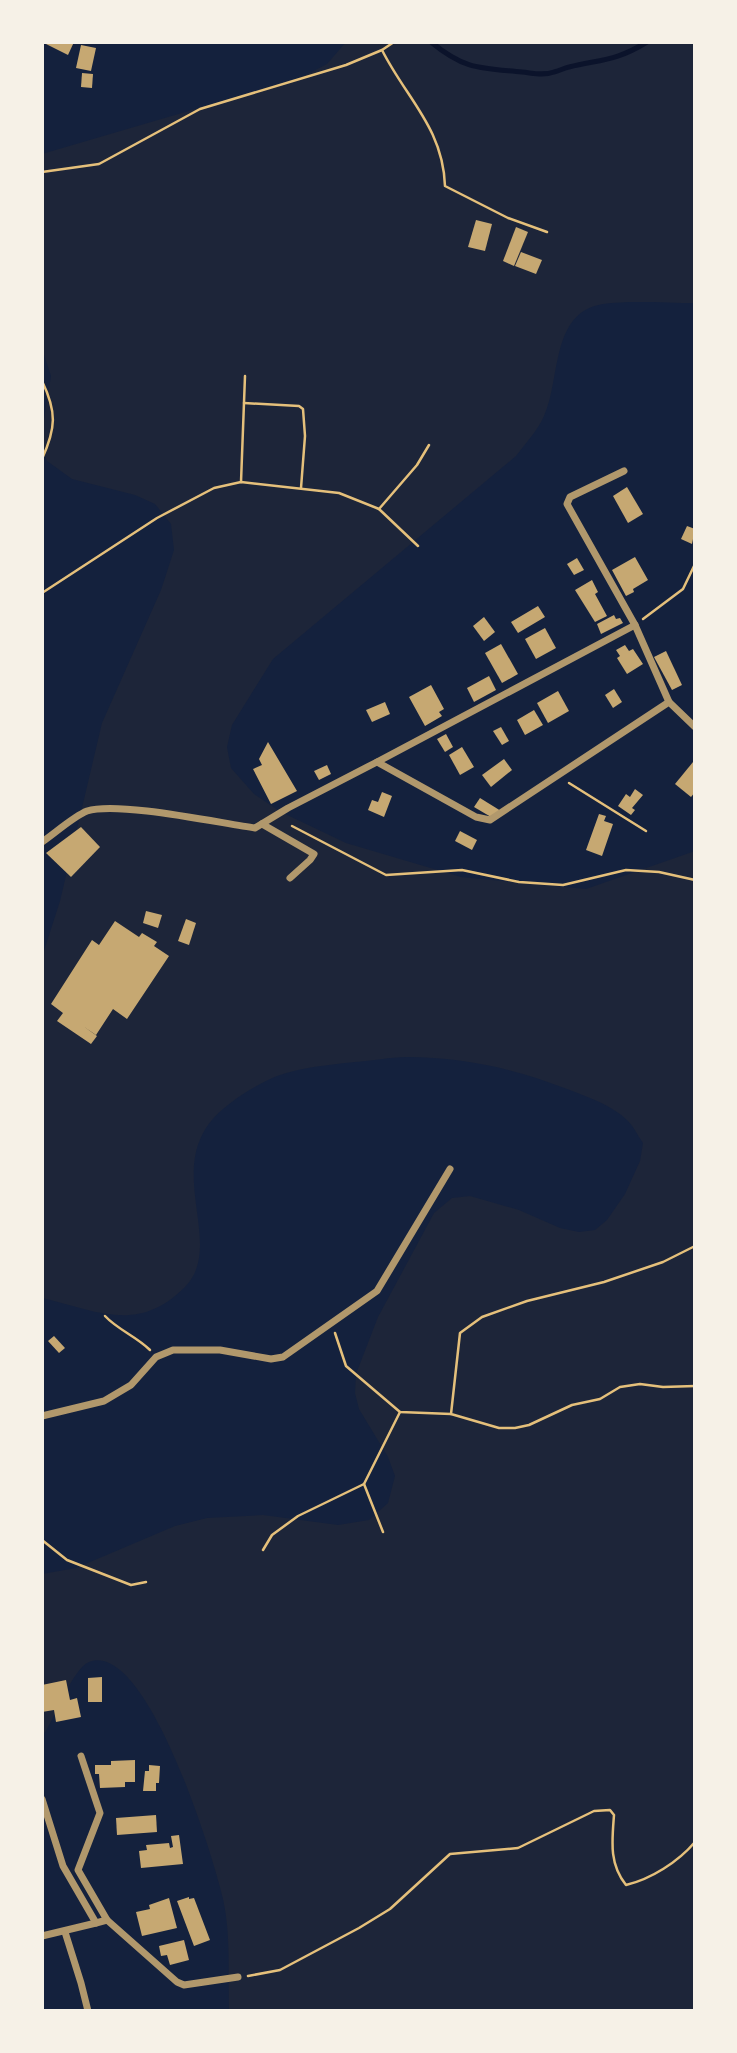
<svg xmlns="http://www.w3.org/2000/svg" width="737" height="2053" font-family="Inter,sans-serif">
<rect width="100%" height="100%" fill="#14213d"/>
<path fill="#1d2539" d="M346,42H695V303C667,303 630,300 603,304C550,312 561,380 544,416C538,430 525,444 516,456L273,659L232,725L227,747L231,768L254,794L281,812L346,843L461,877L586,889L695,851V2011H229C228,1974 231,1935 223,1899C214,1859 147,1639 89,1662C72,1669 55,1719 42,1737V1574L76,1568L175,1526L207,1518L263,1515L338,1525L369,1520L388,1503L395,1476L388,1457L359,1409L355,1393L356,1374L378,1317L434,1213L452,1198L470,1196L519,1210L560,1228L579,1232L595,1230L607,1220L625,1194L640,1161L643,1143C638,1136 634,1127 628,1121C612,1105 588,1097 567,1089C516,1069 463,1057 407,1057C390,1057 372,1061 355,1062C328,1065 302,1067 277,1076C258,1084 238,1096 223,1109C158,1164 228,1243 185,1287C138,1334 98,1311 42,1298V957L60,901L102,723L161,590L174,550L171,524L155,504L135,495L72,479L47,461L42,447V430L51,376L42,349V154L298,79L327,64Z"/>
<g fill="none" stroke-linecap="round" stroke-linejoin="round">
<path stroke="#0b132b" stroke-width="5" d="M431,42C465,70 480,68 522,72C533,73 543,76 554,72C559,71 564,68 569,67C603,59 616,61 647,42"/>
</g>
<g fill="#c6a872">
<polygon points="42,42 74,42 68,55"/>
<polygon points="81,45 96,48 91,71 76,68"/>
<polygon points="82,73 93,74 92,88 81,87"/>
<polygon points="476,220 492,224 485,251 468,247"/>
<polygon points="516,227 528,232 514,266 503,261"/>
<polygon points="521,252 542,260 536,274 515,266"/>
<polygon points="627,487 643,514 628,523 613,496"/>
<polygon points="687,526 695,529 692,544 681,539"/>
<polygon points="635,557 648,580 633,589 634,592 626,596 612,570"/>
<polygon points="577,558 584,570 574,575 567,564"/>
<polygon points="592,580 598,592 595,594 607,616 595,622 575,590"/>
<polygon points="538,606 545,617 518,633 511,622"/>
<polygon points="614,615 616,619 620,618 623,623 601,634 597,624"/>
<polygon points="484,617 495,632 484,641 473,626"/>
<polygon points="545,628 556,648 536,659 525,639"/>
<polygon points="501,644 518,674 502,683 485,653"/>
<polygon points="625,645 629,651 633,649 643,664 627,674 617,658 620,656 616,650"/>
<polygon points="666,651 682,685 672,690 654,657"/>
<polygon points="489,676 496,690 474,702 467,688"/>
<polygon points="431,685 444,709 439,712 442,716 425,726 409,697"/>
<polygon points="614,689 622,702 613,708 605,695"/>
<polygon points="558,691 569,711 548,723 537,703"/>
<polygon points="385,702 390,714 372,722 366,710"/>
<polygon points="534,710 543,725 525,735 517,720"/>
<polygon points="501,727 509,741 502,745 493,731"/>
<polygon points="446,734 453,747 445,752 437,739"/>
<polygon points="268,742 297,791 271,804 253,769 262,765 259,759"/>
<polygon points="462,747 474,767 460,775 449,755"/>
<polygon points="504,759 512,770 491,787 482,775"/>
<polygon points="693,762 695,764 695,792 691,797 675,784"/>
<polygon points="327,765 331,774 319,780 314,771"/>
<polygon points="635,789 643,795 632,808 635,810 631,815 618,806 626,794 630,797"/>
<polygon points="382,792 392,796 384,817 368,810 372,800 378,802"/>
<polygon points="480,798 501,811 491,817 474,807"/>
<polygon points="599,814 606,816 604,821 613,824 602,856 586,850"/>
<polygon points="81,827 100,847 71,877 46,853"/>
<polygon points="460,831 477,840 472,850 455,841"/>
<polygon points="146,911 162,915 158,928 143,923"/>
<polygon points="186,919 196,923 189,945 178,941"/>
<polygon points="115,921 139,937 142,933 157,942 154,946 169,956 127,1019 113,1009 96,1035 83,1026 97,1036 91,1044 57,1021 63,1013 51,1004 92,940 99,945"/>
<polygon points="54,1336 65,1348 59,1353 48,1341"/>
<polygon points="102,1677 102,1702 88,1702 88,1678"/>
<polygon points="66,1680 70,1700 77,1698 81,1717 56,1722 54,1710 42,1712 42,1685"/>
<polygon points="135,1760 135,1782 125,1782 125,1787 100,1788 99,1774 95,1774 95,1765 111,1765 111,1761"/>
<polygon points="149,1765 160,1766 159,1783 156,1783 156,1791 143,1791 145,1771 149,1771"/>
<polygon points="156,1815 157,1832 117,1835 116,1818"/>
<polygon points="179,1835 183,1864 141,1868 139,1851 147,1850 146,1845 169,1843 170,1848 173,1847 171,1836"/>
<polygon points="189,1897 189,1899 194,1898 210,1940 194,1946 177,1901"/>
<polygon points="169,1898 177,1928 142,1936 136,1912 150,1909 149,1905"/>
<polygon points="184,1940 189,1960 170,1965 167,1955 161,1956 159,1946"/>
</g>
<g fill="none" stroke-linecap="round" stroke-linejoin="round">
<g stroke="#e5c07b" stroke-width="2.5">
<path d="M382,50C406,98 443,128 445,186L508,218L547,232"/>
<polyline points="42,172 99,164 200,109 346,65 382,50 394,42"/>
<path d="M42,381C57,412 56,428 42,459"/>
<polyline points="244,403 299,406 303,409 305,436 301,488"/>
<polyline points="241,482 245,376"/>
<polyline points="379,509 417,465 429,445"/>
<polyline points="42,593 157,518 214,488 241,482 339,493 379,509 418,546"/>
<polyline points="643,619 683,589 695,564"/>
<polyline points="569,783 646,831"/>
<polyline points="292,826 386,875 462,870 519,882 563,885 626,870 659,872 695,880"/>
<polyline points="695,1246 663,1262 604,1282 527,1301 482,1317 460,1333 451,1414 499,1428 515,1428 529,1425 572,1405 600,1399 620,1387 640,1384 663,1387 695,1386"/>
<path d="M105,1316C118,1330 136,1336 150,1350"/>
<polyline points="335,1333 346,1366 400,1412 451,1414"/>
<polyline points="364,1484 383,1532"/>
<polyline points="42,1540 67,1560 131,1585 146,1582"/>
<polyline points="263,1550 272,1535 298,1516 364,1484 400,1412"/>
<path d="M248,1976L280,1970L359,1928L390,1909L450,1854L518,1848L594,1811L610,1810L614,1815C612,1841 609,1864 626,1885C651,1879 678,1862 695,1842"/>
</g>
<g stroke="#b1986c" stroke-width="7">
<polyline points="635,625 669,702"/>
<polyline points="377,762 635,625 567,504 570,497 624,471"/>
<polyline points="262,824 314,854 310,860 290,878"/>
<path d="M42,842C54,834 74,816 87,811C118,801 219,823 255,828L288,808L377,762L476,817L490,820L669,702L695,727"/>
<polyline points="42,1416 104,1401 131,1385 156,1357 173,1350 220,1350 271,1359 283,1357 377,1291 450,1169"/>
<polyline points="81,1756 100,1813 78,1870 107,1920"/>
<polyline points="42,1799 63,1866 96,1923 42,1936"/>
<polyline points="96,1923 107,1920 177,1982 184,1985 238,1977"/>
<polyline points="65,1932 81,1983 88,2011"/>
</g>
</g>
<rect width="737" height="2053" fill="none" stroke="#f6f1e7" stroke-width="88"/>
</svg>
